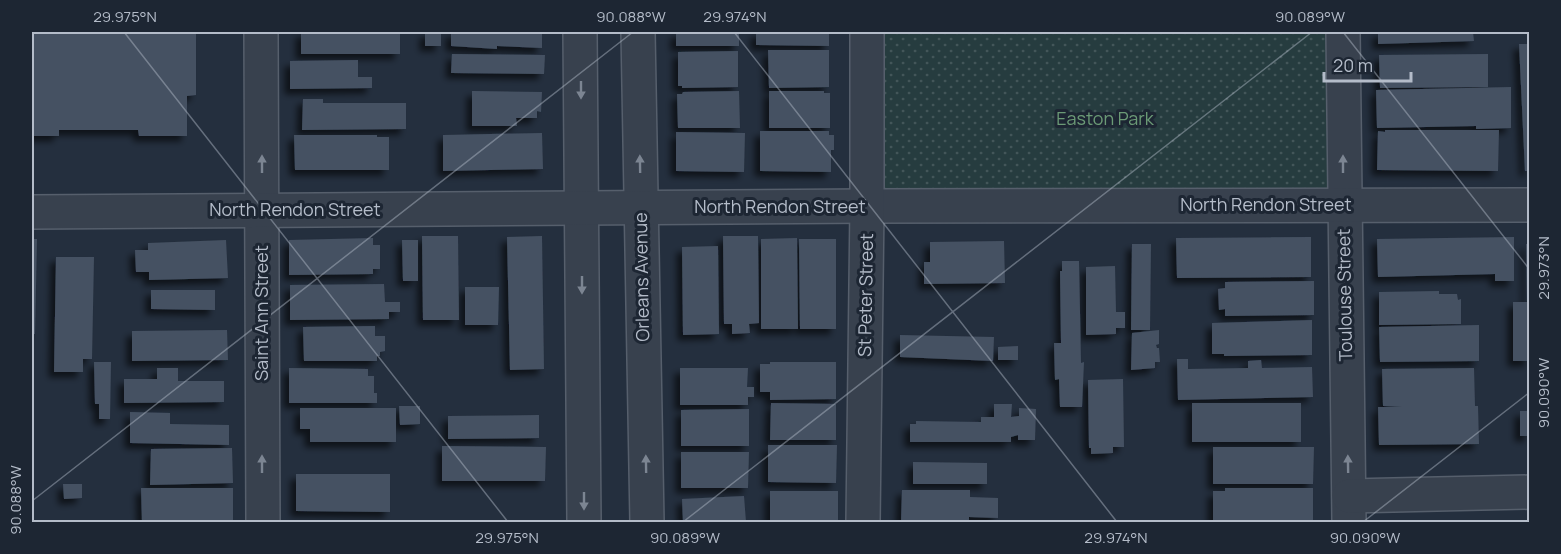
<svg xmlns="http://www.w3.org/2000/svg" width="1561" height="554" font-family="Manrope,sans-serif">
<defs>
<pattern id="green-dots" width="8" height="8" patternUnits="userSpaceOnUse" patternTransform="scale(1.5)"><rect width="8" height="8" fill="#263c3f"/><path d="M2 2h.1M6 6h.1" fill="none" stroke="#435659" stroke-width="1.8" stroke-linecap="round"/></pattern>
<filter id="shadow"><feDropShadow dx="-5.5" dy="5.5" stdDeviation="3" flood-color="#0009"/></filter>
</defs>
<rect width="100%" height="100%" fill="#242f3e"/>
<polygon fill="url(#green-dots)" points="867,32 1343,32 1344,205 867,206"/>
<g fill="#455162" filter="url(#shadow)">
<polygon points="32,32 196,32 196,95 187,96 187,136 139,136 138,130 59,130 59,136 32,136"/>
<rect x="301" y="32" width="99" height="22"/>
<rect x="425" y="32" width="16" height="14"/>
<polygon points="451,32 542,32 542,48 497,46 497,49 451,46"/>
<rect x="676" y="32" width="63" height="14"/>
<polygon points="756,32 829,32 829,46 756,45"/>
<polygon points="1378,32 1473,32 1474,41 1378,44"/>
<polygon points="1519,44 1530,44 1530,171 1525,171"/>
<polygon points="768,50 829,50 829,87 769,88"/>
<polygon points="738,51 738,87 682,88 682,86 678,86 678,52"/>
<polygon points="452,54 545,55 544,74 451,73"/>
<polygon points="1488,54 1488,87 1380,88 1379,55"/>
<polygon points="358,60 358,77 372,77 372,88 290,89 290,61"/>
<polygon points="1511,87 1511,128 1476,129 1476,126 1377,128 1376,90"/>
<polygon points="472,91 542,92 541,112 537,111 537,118 516,118 517,126 472,126"/>
<polygon points="739,91 740,128 678,128 677,94 682,94 683,92"/>
<polygon points="769,91 824,91 824,93 830,93 830,128 769,128"/>
<polygon points="303,99 323,99 323,103 406,103 406,129 302,130"/>
<polygon points="1385,130 1499,130 1498,171 1377,170 1378,131 1385,132"/>
<polygon points="760,131 829,131 829,135 834,135 834,150 831,150 831,172 760,171"/>
<polygon points="676,132 745,133 744,172 676,171"/>
<polygon points="542,133 543,169 443,171 443,135"/>
<polygon points="294,135 377,135 377,137 389,137 389,170 295,170"/>
<polygon points="422,236 458,236 459,320 423,320"/>
<polygon points="542,236 544,369 510,370 507,237"/>
<polygon points="723,236 758,236 759,323 749,324 750,333 732,334 732,324 724,324"/>
<polygon points="1311,237 1311,277 1177,278 1176,238"/>
<polygon points="1514,237 1514,281 1495,281 1495,274 1378,277 1377,239"/>
<polygon points="373,238 373,245 380,245 380,269 373,269 373,274 289,275 289,240"/>
<polygon points="797,238 798,329 761,329 761,239"/>
<polygon points="32,239 37,239 35,334 32,334"/>
<polygon points="799,239 836,239 836,329 800,329"/>
<polygon points="226,240 228,278 149,280 149,272 136,272 135,250 148,250 148,243"/>
<polygon points="402,240 418,240 418,281 403,281"/>
<polygon points="1004,241 1005,283 924,284 924,262 930,262 930,242"/>
<polygon points="1132,244 1151,244 1150,330 1131,330"/>
<polygon points="1526,244 1530,244 1530,361 1513,361 1513,302 1527,302"/>
<polygon points="718,246 719,334 683,335 682,247"/>
<polygon points="56,257 94,257 92,359 83,359 83,372 54,372"/>
<polygon points="1062,261 1079,261 1081,363 1084,362 1082,407 1060,407 1059,379 1055,380 1054,343 1061,343 1060,271 1062,271"/>
<polygon points="1115,266 1116,312 1125,312 1125,328 1116,328 1116,334 1086,335 1086,267"/>
<polygon points="1314,281 1314,315 1225,316 1225,309 1219,310 1218,289 1225,288 1225,282"/>
<polygon points="384,284 385,302 400,302 400,312 389,312 389,319 290,320 290,285"/>
<polygon points="465,287 499,287 498,325 465,325"/>
<polygon points="151,290 215,290 215,310 151,309"/>
<polygon points="1439,291 1439,294 1457,294 1458,300 1461,299 1461,324 1379,325 1379,292"/>
<polygon points="1312,320 1312,355 1224,356 1224,354 1212,354 1212,323"/>
<polygon points="1479,325 1479,361 1380,362 1379,327"/>
<polygon points="375,326 375,336 385,336 385,351 380,352 380,356 377,356 377,361 304,361 303,327"/>
<polygon points="227,330 228,360 132,361 132,331"/>
<polygon points="1159,330 1159,344 1156,345 1157,348 1159,348 1160,362 1155,362 1155,368 1131,370 1132,333"/>
<polygon points="900,335 994,337 993,361 900,357"/>
<polygon points="1018,346 1018,360 998,360 998,347"/>
<polygon points="1177,359 1188,359 1188,369 1248,368 1248,361 1261,360 1262,368 1312,367 1313,397 1178,400"/>
<polygon points="94,362 111,362 110,419 99,419 99,404 95,404"/>
<polygon points="770,362 836,362 836,399 770,400 770,392 760,392 760,364 770,364"/>
<polygon points="157,368 178,368 178,381 224,381 224,402 124,403 124,379 157,379"/>
<polygon points="289,368 368,369 368,376 374,376 374,393 377,393 377,403 289,403"/>
<polygon points="680,368 748,368 747,387 754,387 754,397 748,397 748,405 680,405"/>
<polygon points="1474,368 1475,406 1478,406 1479,444 1379,445 1378,407 1402,407 1383,406 1382,369"/>
<polygon points="1123,379 1124,447 1113,447 1113,453 1091,454 1091,448 1089,448 1088,380"/>
<polygon points="771,403 836,404 836,440 770,440"/>
<rect x="1192" y="403" width="109" height="39"/>
<polygon points="994,404 1012,404 1011,417 1019,416 1019,408 1036,409 1035,440 1018,440 1018,435 1011,437 1011,442 910,442 910,424 916,424 916,421 981,422 981,417 994,417"/>
<polygon points="399,406 420,406 420,424 400,425"/>
<polygon points="300,408 396,408 396,442 310,442 310,429 300,429"/>
<polygon points="749,409 749,446 681,446 681,410"/>
<rect x="1520" y="411" width="10" height="25"/>
<polygon points="130,412 170,413 170,424 229,425 229,445 130,443"/>
<polygon points="539,415 539,438 448,439 448,416"/>
<polygon points="768,445 837,445 836,483 768,482"/>
<polygon points="442,446 546,447 545,481 442,481"/>
<polygon points="1213,447 1314,447 1313,484 1213,484"/>
<polygon points="232,448 233,483 150,485 151,449"/>
<polygon points="681,452 749,452 748,488 681,488"/>
<polygon points="913,462 987,463 987,484 913,484"/>
<polygon points="296,474 390,474 390,512 296,511"/>
<polygon points="63,484 82,484 82,498 64,499"/>
<polygon points="141,488 233,488 233,522 142,522"/>
<polygon points="1225,488 1313,488 1313,522 1213,522 1213,491 1225,491"/>
<polygon points="902,490 970,490 970,497 998,498 998,518 969,517 969,522 901,522"/>
<rect x="770" y="491" width="68" height="31"/>
<polygon points="744,496 746,522 683,522 682,499"/>
</g>
<g fill="none" stroke-linecap="round" stroke-linejoin="round">
<defs>
<g id="minor">
<polyline points="261,32 263,522"/>
<polyline points="580,32 584,522"/>
<polyline points="638,32 647,522"/>
<polyline points="1343,32 1349,522"/>
<polyline points="32,212 867,206 1530,205"/>
<polyline points="1349,496 1530,492"/>
<polyline points="863,522 867,206 867,32"/>
</g>
</defs>
<use href="#minor" stroke="#565f6c" stroke-width="36"/>
<use href="#minor" stroke="#38414e" stroke-width="33"/>
</g>
<defs><path id="oneway-solid" d="M-6-.8H1V-3.2L6.5 0L1 3.2V.8H-6Z" transform="scale(1.5)"/></defs>
<g fill="#7c8592">
<use href="#oneway-solid" transform="translate(581 90) rotate(90)"/>
<use href="#oneway-solid" transform="translate(262 164) rotate(-90)"/>
<use href="#oneway-solid" transform="translate(640 164) rotate(-91)"/>
<use href="#oneway-solid" transform="translate(1343 164) rotate(-90)"/>
<use href="#oneway-solid" transform="translate(582 285) rotate(90)"/>
<use href="#oneway-solid" transform="translate(262 464) rotate(-90)"/>
<use href="#oneway-solid" transform="translate(646 464) rotate(-91)"/>
<use href="#oneway-solid" transform="translate(1348 464) rotate(-91)"/>
<use href="#oneway-solid" transform="translate(584 501) rotate(90)"/>
</g>
<path fill="none" stroke="#b4bcc9" stroke-width="1.5" stroke-opacity="0.45" d="M124,32L508,522M734,32L1117,522M1343,32L1530,270M32,501L633,32M683,522L1312,32M1363,522L1530,392"/>
<g text-anchor="middle" stroke-width="6" stroke-linejoin="round" paint-order="stroke">
<g font-size="18" fill="#6b9a76" stroke="#1d2633">
<text x="1105" y="125">Easton Park</text>
</g>
<g font-size="18" fill="#b4bcc9" stroke="#1d2633">
<text x="1266" y="211">North Rendon Street</text>
<text x="780" y="213">North Rendon Street</text>
<text x="295" y="216">North Rendon Street</text>
<text transform="translate(642 277) rotate(-91)" y="6">Orleans Avenue</text>
<text transform="translate(866 295) rotate(-89)" y="6">St Peter Street</text>
<text transform="translate(1345 295) rotate(-91)" y="6">Toulouse Street</text>
<text transform="translate(262 313) rotate(-90)" y="6">Saint Ann Street</text>
</g>
</g>
<rect width="1561" height="554" fill="none" stroke="#1d2633" stroke-width="66"/>
<path d="M1324 72v9h87v-9" fill="none" stroke="#b4bcc9" stroke-width="3"/>
<text x="1333" y="72" font-size="18" fill="#b4bcc9" stroke="#1d2633" stroke-width="4.5" paint-order="stroke">20 m</text>
<rect x="33" y="33" width="1495" height="488" fill="none" stroke="#b4bcc9" stroke-width="2"/>
<g font-size="15" text-anchor="middle" fill="#b4bcc9">
<text x="125" y="22">29.975°N</text>
<text x="631" y="22">90.088°W</text>
<text x="735" y="22">29.974°N</text>
<text x="1310" y="22">90.089°W</text>
<text transform="translate(1544 268) rotate(-90)" y="5">29.973°N</text>
<text transform="translate(1544 393) rotate(-90)" y="5">90.090°W</text>
<text transform="translate(16 500) rotate(-90)" y="5">90.088°W</text>
<text x="507" y="543">29.975°N</text>
<text x="685" y="543">90.089°W</text>
<text x="1116" y="543">29.974°N</text>
<text x="1365" y="543">90.090°W</text>
</g>
</svg>
